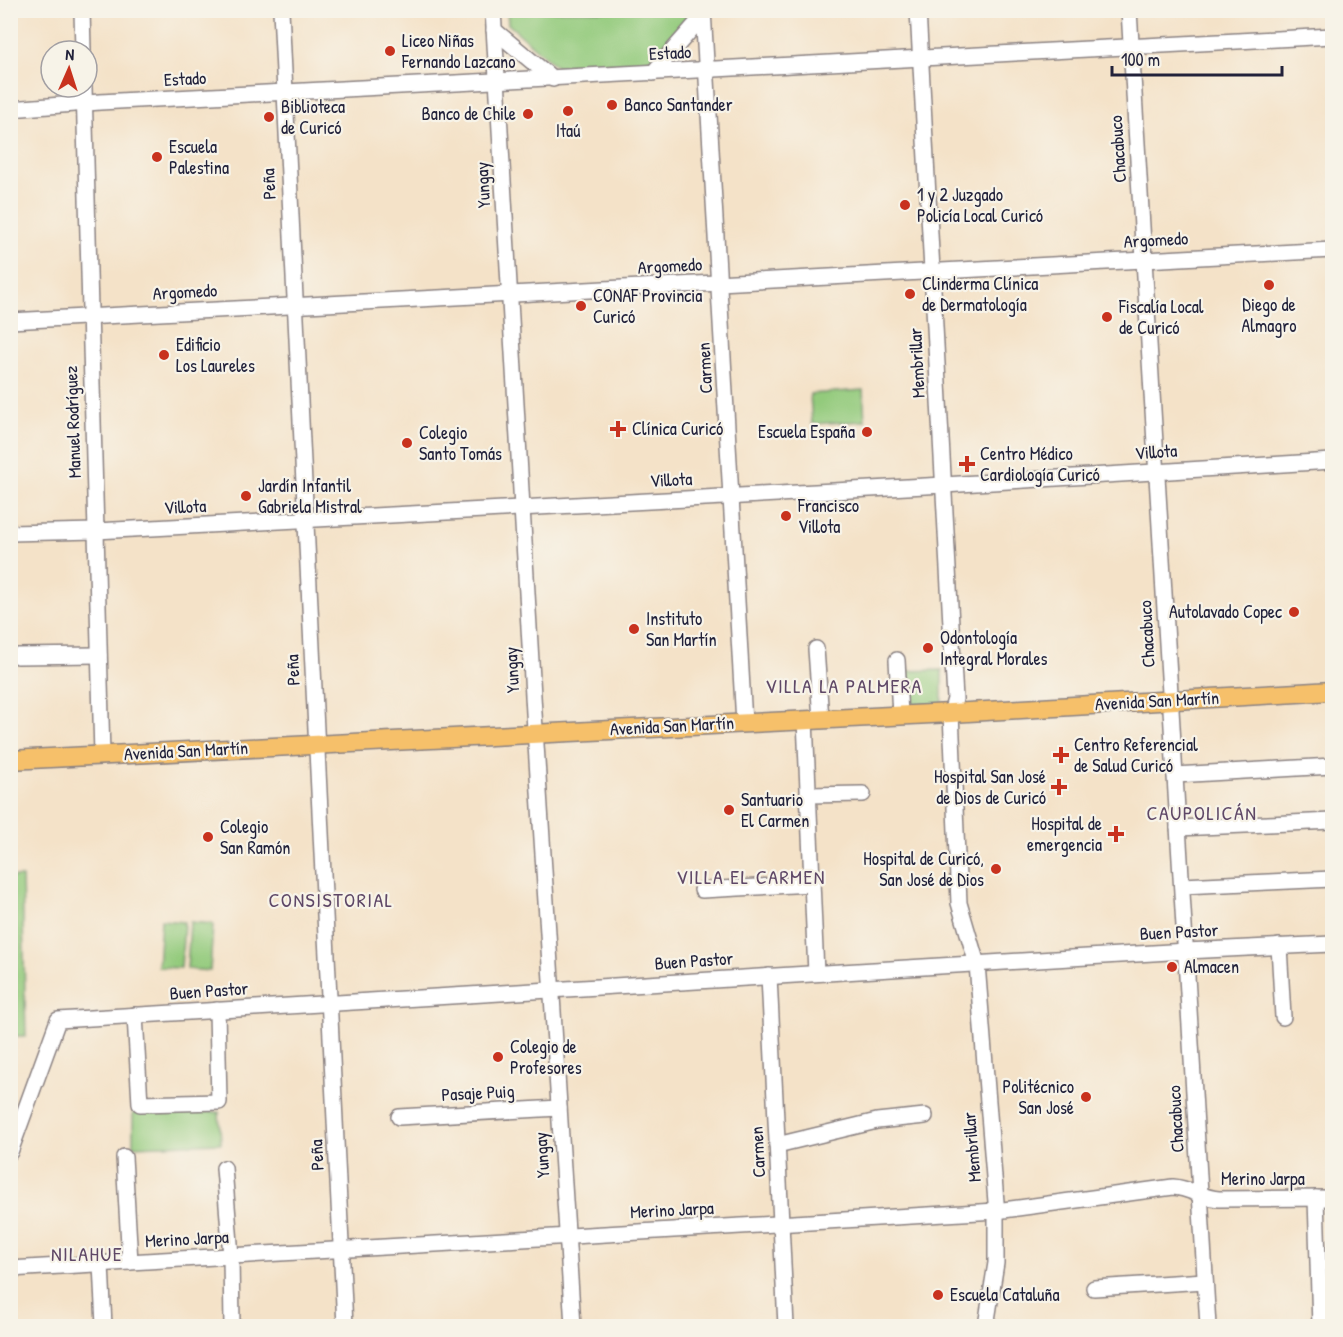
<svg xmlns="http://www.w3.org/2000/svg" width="1343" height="1337" font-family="'Patrick Hand',sans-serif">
<rect width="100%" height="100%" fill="#f7f3e8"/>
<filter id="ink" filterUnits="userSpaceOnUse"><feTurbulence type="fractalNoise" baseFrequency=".0167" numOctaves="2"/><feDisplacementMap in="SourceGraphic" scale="12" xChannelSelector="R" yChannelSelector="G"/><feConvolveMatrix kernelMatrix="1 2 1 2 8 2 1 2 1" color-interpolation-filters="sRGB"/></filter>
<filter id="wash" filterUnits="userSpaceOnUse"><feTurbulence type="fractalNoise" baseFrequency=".008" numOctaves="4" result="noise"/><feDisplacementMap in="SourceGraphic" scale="24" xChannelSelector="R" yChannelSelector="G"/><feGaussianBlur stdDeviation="1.35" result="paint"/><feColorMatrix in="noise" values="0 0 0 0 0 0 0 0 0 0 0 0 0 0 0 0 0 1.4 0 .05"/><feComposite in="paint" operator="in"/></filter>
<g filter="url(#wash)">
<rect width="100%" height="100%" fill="#f4e2c8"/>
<g fill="#93ca7c" stroke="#5a765c" stroke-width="1.5">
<polygon points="688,11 688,16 647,62 557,67 508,24 507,11"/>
<polygon points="863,390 865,421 812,424 810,394"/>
<polygon points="942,670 942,705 903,707 901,671"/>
<polygon points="10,877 22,877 26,1036 11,1036"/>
<polygon points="161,920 184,922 181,968 158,967"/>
<polygon points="190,922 213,924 210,971 187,969"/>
<polygon points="219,1112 221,1143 133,1146 133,1113"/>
</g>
</g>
<g filter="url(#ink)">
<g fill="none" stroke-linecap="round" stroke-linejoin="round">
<defs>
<g id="minor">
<polyline points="82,10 83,51"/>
<polyline points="281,10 345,1326"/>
<polyline points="493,10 534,713 573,1326"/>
<polyline points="703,10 744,723"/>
<polyline points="918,10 955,699 951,713 959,903 977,964 996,1202 996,1263 986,1326"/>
<polyline points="1129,10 1208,1326"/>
<polyline points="494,30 553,79"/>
<polyline points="653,73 703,16"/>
<polyline points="84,87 102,755"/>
<polyline points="10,109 100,102 1332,36"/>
<polyline points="10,321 1332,250"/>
<polyline points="10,533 96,531 944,485 1332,461"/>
<polyline points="816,649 821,719"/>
<polyline points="17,656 99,655"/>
<polyline points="897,660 900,715"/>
<polyline points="805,720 816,973"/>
<polyline points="1175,775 1332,766"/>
<polyline points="808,795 863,794"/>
<polyline points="1178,828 1332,821"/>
<polyline points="1182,886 1332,879"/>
<polyline points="702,890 812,884"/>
<polyline points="1279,946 1283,1017"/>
<polyline points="769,976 786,1326"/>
<polyline points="135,1015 140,1104 219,1102 217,1010"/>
<polyline points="399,1117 559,1108"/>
<polyline points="777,1145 877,1121 925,1116"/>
<polyline points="10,1152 58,1020 1186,951 1332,944"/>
<polyline points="124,1157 130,1262"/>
<polyline points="224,1168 231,1256 232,1326"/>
<polyline points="1316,1198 1320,1326"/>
<polyline points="101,1264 104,1326"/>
<path d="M10,1269L996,1211L1173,1187C1190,1188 1202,1198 1219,1199L1332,1198"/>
<polyline points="1094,1288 1205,1281"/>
</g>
<polyline id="major" points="10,760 951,713 1332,691"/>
</defs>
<use href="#minor" stroke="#8b8282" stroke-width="18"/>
<use href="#major" stroke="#8b8282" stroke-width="21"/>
<use href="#minor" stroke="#fff" stroke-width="15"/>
<use href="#major" stroke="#f6c06b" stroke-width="18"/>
</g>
</g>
<g fill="#c8321e" stroke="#f7f3e8" stroke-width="2">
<circle cx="390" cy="51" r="6"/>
<circle cx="612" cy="105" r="6"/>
<circle cx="568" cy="111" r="6"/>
<circle cx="528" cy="114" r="6"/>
<circle cx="269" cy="117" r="6"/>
<circle cx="157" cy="157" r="6"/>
<circle cx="905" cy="205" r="6"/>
<circle cx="1269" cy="285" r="6"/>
<circle cx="910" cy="294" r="6"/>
<circle cx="581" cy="306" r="6"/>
<circle cx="1107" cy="317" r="6"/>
<circle cx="164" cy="355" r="6"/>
<path d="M615 420h6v6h6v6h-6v6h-6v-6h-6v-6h6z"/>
<circle cx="867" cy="432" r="6"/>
<circle cx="407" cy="443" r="6"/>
<path d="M964 455h6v6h6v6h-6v6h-6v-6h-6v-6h6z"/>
<circle cx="246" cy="496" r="6"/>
<circle cx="786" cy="516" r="6"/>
<circle cx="1294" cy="612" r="6"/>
<circle cx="634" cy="629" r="6"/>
<circle cx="928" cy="648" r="6"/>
<path d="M1058 746h6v6h6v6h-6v6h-6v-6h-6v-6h6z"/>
<path d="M1056 778h6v6h6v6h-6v6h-6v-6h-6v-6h6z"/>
<circle cx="729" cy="810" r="6"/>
<path d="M1113 825h6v6h6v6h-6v6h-6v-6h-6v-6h6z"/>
<circle cx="208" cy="837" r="6"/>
<circle cx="996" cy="869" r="6"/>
<circle cx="1172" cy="967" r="6"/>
<circle cx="498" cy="1057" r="6"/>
<circle cx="1086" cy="1097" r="6"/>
<circle cx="938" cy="1295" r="6"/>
</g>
<g text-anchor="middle" stroke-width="4.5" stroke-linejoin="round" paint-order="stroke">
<g font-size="18" fill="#22223b" stroke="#f7f3e8" text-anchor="start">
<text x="402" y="47">Liceo Niñas<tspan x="402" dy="21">Fernando Lazcano</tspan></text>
<text x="624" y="111">Banco Santander</text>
<text x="281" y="113">Biblioteca<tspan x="281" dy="21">de Curicó</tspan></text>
<text x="516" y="120" text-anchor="end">Banco de Chile</text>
<text x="568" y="137" text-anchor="middle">Itaú</text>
<text x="169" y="153">Escuela<tspan x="169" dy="21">Palestina</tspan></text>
<text x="917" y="201">1 y 2 Juzgado<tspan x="917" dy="21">Policía Local Curicó</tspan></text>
<text x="922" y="290">Clinderma Clínica<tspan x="922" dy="21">de Dermatología</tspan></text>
<text x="593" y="302">CONAF Provincia<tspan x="593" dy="21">Curicó</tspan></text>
<text x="1269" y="311" text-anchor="middle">Diego de<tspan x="1269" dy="21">Almagro</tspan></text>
<text x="1119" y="313">Fiscalía Local<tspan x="1119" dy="21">de Curicó</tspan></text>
<text x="176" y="351">Edificio<tspan x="176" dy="21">Los Laureles</tspan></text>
<text x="632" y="435">Clínica Curicó</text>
<text x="855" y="438" text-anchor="end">Escuela España</text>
<text x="419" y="439">Colegio<tspan x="419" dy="21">Santo Tomás</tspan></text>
<text x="980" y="460">Centro Médico<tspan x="980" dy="21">Cardiología Curicó</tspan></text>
<text x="258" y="492">Jardín Infantil<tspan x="258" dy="21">Gabriela Mistral</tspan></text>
<text x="798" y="512">Francisco<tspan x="798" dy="21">Villota</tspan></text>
<text x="1282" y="618" text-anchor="end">Autolavado Copec</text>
<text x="646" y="625">Instituto<tspan x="646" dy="21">San Martín</tspan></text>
<text x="940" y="644">Odontología<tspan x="940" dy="21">Integral Morales</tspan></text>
<text x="1074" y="751">Centro Referencial<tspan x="1074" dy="21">de Salud Curicó</tspan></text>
<text x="1046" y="783" text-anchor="end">Hospital San José<tspan x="1046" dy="21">de Dios de Curicó</tspan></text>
<text x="741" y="806">Santuario<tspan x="741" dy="21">El Carmen</tspan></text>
<text x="1102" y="830" text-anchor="end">Hospital de<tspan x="1102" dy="21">emergencia</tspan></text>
<text x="220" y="833">Colegio<tspan x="220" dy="21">San Ramón</tspan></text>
<text x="984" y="865" text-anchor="end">Hospital de Curicó,<tspan x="984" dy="21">San José de Dios</tspan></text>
<text x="1184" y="973">Almacen</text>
<text x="510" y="1053">Colegio de<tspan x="510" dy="21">Profesores</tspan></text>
<text x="1074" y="1093" text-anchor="end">Politécnico<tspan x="1074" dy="21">San José</tspan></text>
<text x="950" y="1301">Escuela Cataluña</text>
</g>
<g font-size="18" fill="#22223b" stroke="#f7f3e8">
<text transform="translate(670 53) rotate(-3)" y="6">Estado</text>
<text transform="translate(185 79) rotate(-3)" y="6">Estado</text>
<text transform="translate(1118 149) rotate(-94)" y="6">Chacabuco</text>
<text transform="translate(269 184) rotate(-93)" y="6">Peña</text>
<text transform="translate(483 185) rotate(-93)" y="6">Yungay</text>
<text transform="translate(1156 240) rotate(-3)" y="6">Argomedo</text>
<text transform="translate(670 266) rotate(-3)" y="6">Argomedo</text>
<text transform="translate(185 292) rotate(-3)" y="6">Argomedo</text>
<text transform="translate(917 363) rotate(-93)" y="6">Membrillar</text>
<text transform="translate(705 368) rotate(-93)" y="6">Carmen</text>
<text transform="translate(73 422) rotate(-92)" y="6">Manuel Rodríguez</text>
<text transform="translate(1156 452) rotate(-4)" y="6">Villota</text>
<text transform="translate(671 480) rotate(-3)" y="6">Villota</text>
<text transform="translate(185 507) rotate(-3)" y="6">Villota</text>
<text transform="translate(1147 634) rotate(-93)" y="6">Chacabuco</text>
<text transform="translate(293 670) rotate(-93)" y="6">Peña</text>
<text transform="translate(512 670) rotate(-93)" y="6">Yungay</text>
<text transform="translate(1157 701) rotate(-3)" y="6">Avenida San Martín</text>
<text transform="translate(672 726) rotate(-3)" y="6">Avenida San Martín</text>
<text transform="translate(186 751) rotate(-3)" y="6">Avenida San Martín</text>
<text transform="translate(1179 932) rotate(-3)" y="6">Buen Pastor</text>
<text transform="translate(694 961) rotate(-4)" y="6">Buen Pastor</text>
<text transform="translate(209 991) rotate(-4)" y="6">Buen Pastor</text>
<text transform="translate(478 1093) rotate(-3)" y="6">Pasaje Puig</text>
<text transform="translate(1176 1119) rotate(-93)" y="6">Chacabuco</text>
<text transform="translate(972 1147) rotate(-95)" y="6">Membrillar</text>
<text transform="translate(758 1152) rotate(-93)" y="6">Carmen</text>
<text transform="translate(317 1155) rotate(-93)" y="6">Peña</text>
<text transform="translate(542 1155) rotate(-94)" y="6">Yungay</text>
<text x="1263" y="1185">Merino Jarpa</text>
<text transform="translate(672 1210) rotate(-3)" y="6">Merino Jarpa</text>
<text transform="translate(187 1239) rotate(-3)" y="6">Merino Jarpa</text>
</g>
<g font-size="20" letter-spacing="1.5" fill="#5f4867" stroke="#f7f3e8">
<text x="844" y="693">VILLA LA PALMERA</text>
<text x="1202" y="820">CAUPOLICÁN</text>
<text x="751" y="884">VILLA EL CARMEN</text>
<text x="331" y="907">CONSISTORIAL</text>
<text x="87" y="1261">NILAHUE</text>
</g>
</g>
<rect width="1343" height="1337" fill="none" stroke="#f7f3e8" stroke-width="36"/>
<g transform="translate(69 69) rotate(3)"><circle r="28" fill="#f7f3e8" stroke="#a29fa3" stroke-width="1.5"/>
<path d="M0-4.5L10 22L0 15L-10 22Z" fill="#c8321e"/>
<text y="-9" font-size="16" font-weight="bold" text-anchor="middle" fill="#22223b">N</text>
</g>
<path d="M1112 66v9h170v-9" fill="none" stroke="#22223b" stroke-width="3"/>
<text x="1121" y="66" font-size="18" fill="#22223b" stroke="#f7f3e8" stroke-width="4.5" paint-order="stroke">100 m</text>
</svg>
